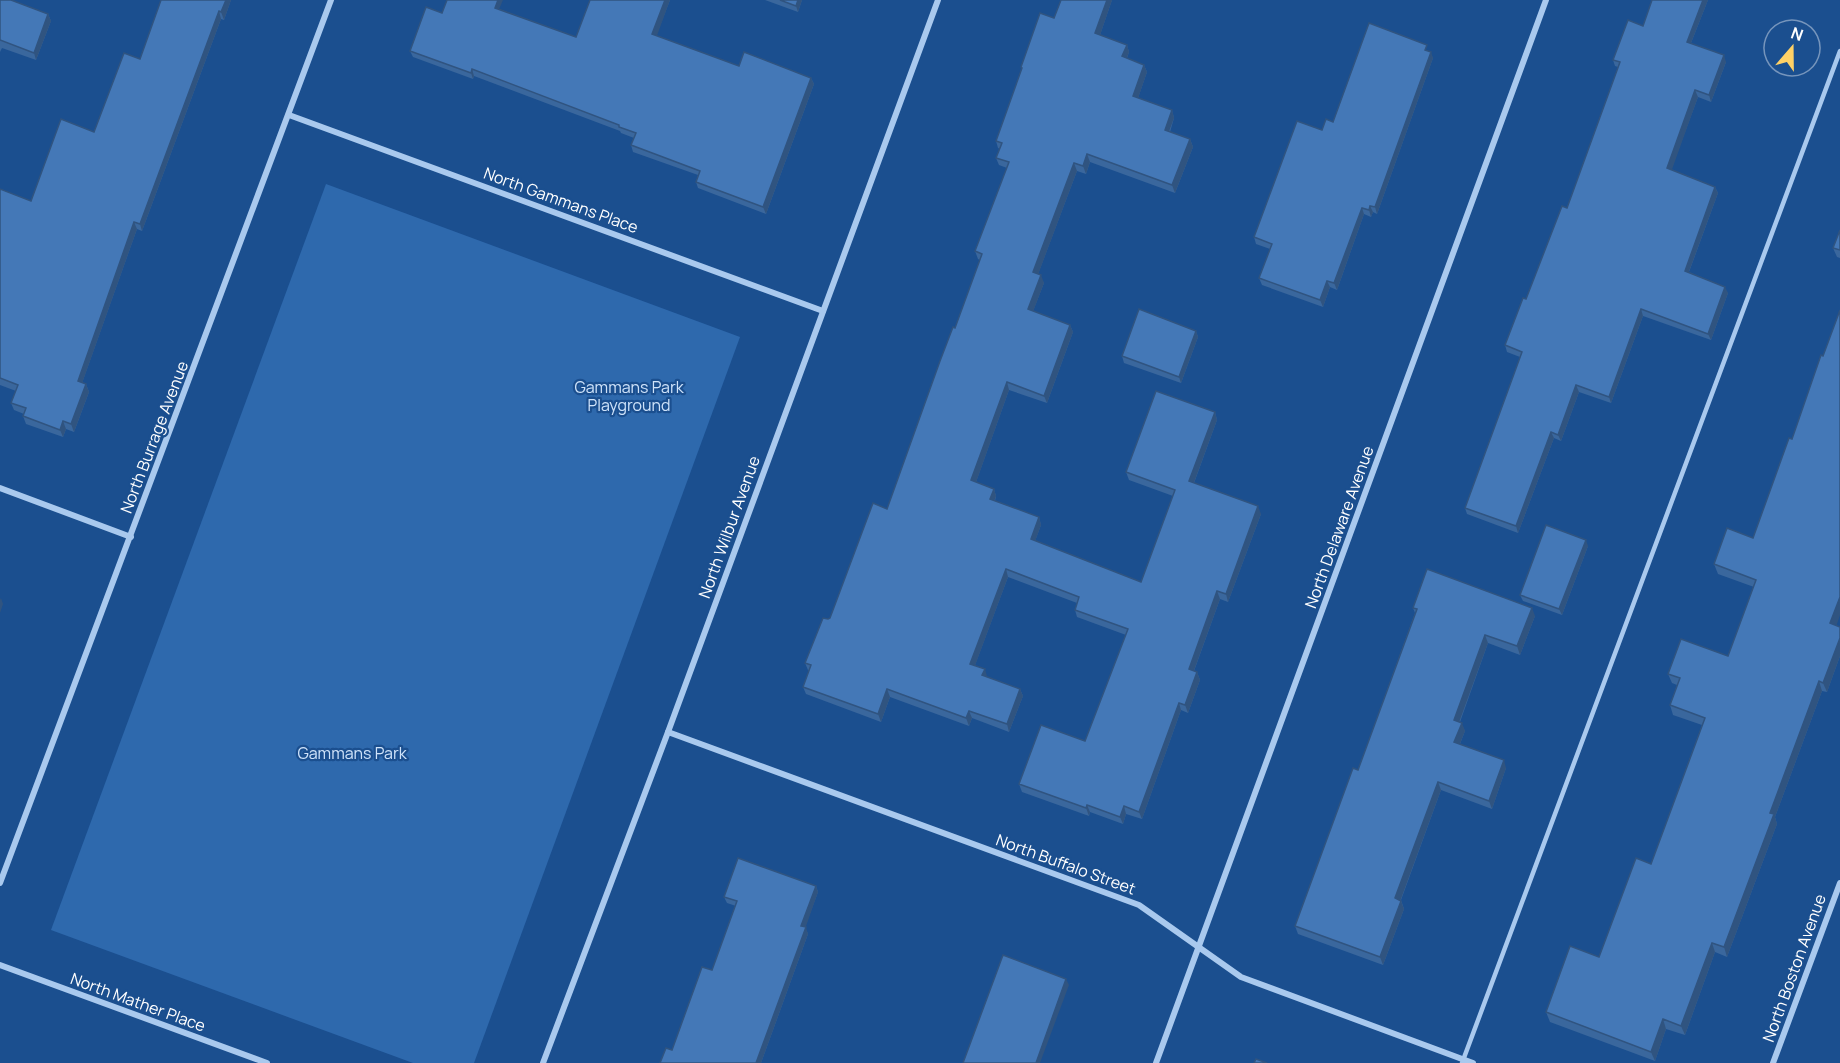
<svg xmlns="http://www.w3.org/2000/svg" width="1840" height="1063" font-family="Manrope,sans-serif">
<rect width="100%" height="100%" fill="#1b4f8f"/>
<polygon fill="#2e69ad" points="326,184 740,337 474,1063 413,1063 51,930"/>
<g fill="none" stroke-linecap="round" stroke-linejoin="round">
<polyline stroke="#a9c9ee" stroke-width="4.5" points="1462,1063 1840,51"/>
<g stroke="#a9c9ee" stroke-width="6">
<polyline points="289,115 823,311"/>
<polyline points="0,488 131,537"/>
<polyline points="668,732 1139,905 1241,977 1473,1063"/>
<polyline points="0,883 331,0"/>
<polyline points="0,965 267,1063"/>
<polyline points="543,1063 668,732 938,0"/>
<polyline points="1156,1063 1546,0"/>
<polyline points="1773,1063 1840,883"/>
</g>
</g>
<g fill="#3a679d">
<polygon points="0,0 48,14 51,21 36,60 2,48 0,52"/>
<polygon points="161,0 231,0 224,20 221,19 142,231 137,229 82,383 86,384 89,392 74,432 66,429 63,437 26,424 23,416 24,414 14,410 11,403 16,391 0,385 0,190 31,201 94,132 140,59"/>
<polygon points="590,0 670,0 656,36 739,66 811,78 814,84 766,214 698,188 696,182 698,175 633,152 631,145 634,138 621,133 620,131 474,76 473,79 413,57 410,51 442,13 499,9 576,37"/>
<polygon points="765,0 802,0 798,12"/>
<polygon points="1112,0 1100,35 1127,45 1129,52 1127,58 1144,65 1147,72 1138,98 1172,110 1174,118 1170,132 1190,139 1193,147 1175,193 1090,162 1086,174 1077,171 1038,274 1044,283 1033,311 1070,325 1073,332 1047,403 1009,390 976,482 994,489 996,496 995,501 1039,517 1041,525 1035,541 1141,582 1173,496 1129,480 1126,472 1215,412 1217,420 1194,483 1261,514 1228,602 1220,599 1194,671 1197,672 1200,680 1188,713 1181,710 1142,819 1126,814 1123,824 1090,812 1089,816 1022,792 1019,784 1085,741 1126,635 1077,617 1075,610 1077,603 1008,577 975,665 987,677 1020,689 1023,696 1009,732 972,718 969,726 890,697 881,722 806,694 803,687 809,671 808,670 805,663 828,619 830,618 887,509 955,328 980,260 978,259 975,251 1007,168 999,165 996,158 1000,149 998,148 996,141 1021,70 1021,67 1054,18"/>
<polygon points="1652,0 1708,0 1691,43 1726,62 1711,102 1698,97 1671,170 1715,187 1718,193 1689,272 1728,293 1711,340 1643,316 1611,403 1579,392 1561,441 1554,438 1518,533 1467,514 1465,508 1520,357 1507,352 1505,345 1567,208 1618,67 1615,66 1613,60 1643,26"/>
<polygon points="1429,51 1433,58 1377,214 1373,212 1371,217 1364,214 1337,290 1330,287 1323,307 1262,285 1259,278 1270,249 1256,244 1254,237 1322,130"/>
<polygon points="1840,230 1840,258 1837,257 1833,248"/>
<polygon points="1196,331 1198,337 1181,383 1124,363 1122,356"/>
<polygon points="1727,528 1836,626 1840,627 1840,656 1827,692 1822,691 1775,817 1777,824 1727,957 1715,952 1685,1035 1666,1029 1655,1061 1550,1022 1546,1012 1599,957 1651,864 1702,725 1673,715 1670,705 1677,685 1672,683 1668,674 1728,656 1754,587 1718,574 1714,564"/>
<polygon points="1588,546 1562,615 1523,601 1520,595"/>
<polygon points="1413,608 1535,616 1520,655 1488,643 1460,722 1465,731 1460,744 1506,768 1492,809 1441,790 1401,900 1404,909 1383,965 1298,934 1295,926 1358,770 1415,613"/>
<polygon points="816,886 818,892 805,927 808,934 761,1063 660,1063 672,1050 712,970 736,906 727,903 724,897"/>
</g>
<g fill="#305480">
<polygon points="226,0 231,0 224,20 221,12"/>
<polygon points="498,0 503,0 497,14 495,8"/>
<polygon points="665,0 670,0 655,41 652,34"/>
<polygon points="798,0 802,0 798,12 796,6"/>
<polygon points="1107,0 1112,0 1098,41 1095,33"/>
<polygon points="1703,0 1708,0 1689,48 1687,42"/>
<polygon points="219,11 221,19 142,231 140,224"/>
<polygon points="48,14 51,21 36,60 34,53"/>
<polygon points="1127,45 1129,52 1125,63 1122,56"/>
<polygon points="1431,52 1433,58 1377,214 1375,207"/>
<polygon points="1724,55 1726,62 1711,102 1709,95"/>
<polygon points="1144,65 1147,72 1136,104 1133,96"/>
<polygon points="472,69 474,76 473,79 471,73"/>
<polygon points="811,78 814,84 766,214 763,207"/>
<polygon points="1695,90 1698,97 1670,175 1667,168"/>
<polygon points="1172,110 1174,118 1167,137 1165,130"/>
<polygon points="1190,139 1193,147 1175,193 1172,185"/>
<polygon points="1087,154 1090,162 1086,174 1083,166"/>
<polygon points="1074,163 1077,171 1036,280 1033,272"/>
<polygon points="1715,187 1718,193 1687,277 1685,271"/>
<polygon points="1370,206 1373,212 1371,217 1369,210"/>
<polygon points="1362,208 1364,214 1337,290 1334,283"/>
<polygon points="134,222 137,229 80,389 78,381"/>
<polygon points="1041,275 1044,283 1031,317 1028,309"/>
<polygon points="1327,281 1330,287 1323,307 1320,300"/>
<polygon points="1725,287 1728,293 1711,340 1708,334"/>
<polygon points="1641,309 1643,316 1611,403 1609,397"/>
<polygon points="1070,325 1073,332 1047,403 1044,396"/>
<polygon points="1196,331 1198,337 1181,383 1179,377"/>
<polygon points="1007,382 1009,390 974,488 971,480"/>
<polygon points="86,384 89,392 74,432 71,424"/>
<polygon points="1576,385 1579,392 1561,441 1558,435"/>
<polygon points="1215,412 1217,420 1192,488 1189,481"/>
<polygon points="63,421 66,429 63,437 60,430"/>
<polygon points="1551,432 1554,438 1518,533 1516,526"/>
<polygon points="994,489 996,496 992,507 990,499"/>
<polygon points="1258,506 1261,514 1228,602 1226,594"/>
<polygon points="1039,517 1041,525 1033,547 1031,539"/>
<polygon points="1586,540 1588,546 1562,615 1559,609"/>
<polygon points="1006,569 1008,577 973,671 970,664"/>
<polygon points="1217,591 1220,599 1192,676 1189,669"/>
<polygon points="1840,597 1840,615 1834,633 1830,623"/>
<polygon points="1,598 3,604 0,613 0,600"/>
<polygon points="1532,608 1535,616 1520,655 1517,646"/>
<polygon points="1485,635 1488,643 1457,728 1454,720"/>
<polygon points="1840,638 1840,656 1827,692 1823,683"/>
<polygon points="985,669 987,676 982,675"/>
<polygon points="1197,672 1200,680 1188,713 1185,705"/>
<polygon points="1819,681 1822,691 1775,817 1777,824 1727,957 1724,947 1770,813"/>
<polygon points="887,689 890,697 881,722 878,714"/>
<polygon points="1020,689 1023,696 1009,732 1007,724"/>
<polygon points="1179,703 1181,710 1142,819 1139,812"/>
<polygon points="969,711 972,718 969,726 966,718"/>
<polygon points="1462,723 1465,731 1457,751 1454,742"/>
<polygon points="1504,760 1506,768 1492,809 1489,801"/>
<polygon points="1438,782 1441,790 1398,907 1395,898"/>
<polygon points="1087,805 1090,812 1089,816 1086,808"/>
<polygon points="1124,806 1126,814 1123,824 1120,817"/>
<polygon points="816,886 818,892 804,932 801,926"/>
<polygon points="1401,901 1404,909 1383,965 1380,957"/>
<polygon points="806,927 808,934 761,1063 756,1063"/>
<polygon points="1712,943 1715,952 1685,1035 1681,1026"/>
<polygon points="1066,979 1069,985 1040,1063 1036,1063"/>
<polygon points="1663,1019 1666,1029 1655,1061 1651,1052"/>
</g>
<g fill="#4478b7" stroke="#305480" stroke-width="1.5">
<polygon points="0,0 11,0 48,14 34,53 0,40"/>
<polygon points="161,0 226,0 221,12 219,11 140,224 134,222 78,381 86,384 71,424 63,421 60,430 23,416 26,408 11,403 18,385 0,378 0,189 31,201 61,119 94,132 124,53 140,59"/>
<polygon points="447,0 498,0 495,8 576,37 590,0 665,0 652,34 739,66 744,52 811,78 763,207 696,182 700,171 631,145 636,133 619,127 619,125 472,69 471,73 410,51 426,7 442,13"/>
<polygon points="780,0 798,0 796,6"/>
<polygon points="1061,0 1107,0 1095,33 1127,45 1122,56 1144,65 1133,96 1172,110 1165,130 1190,139 1172,185 1087,154 1083,166 1074,163 1033,272 1041,275 1028,309 1070,325 1044,396 1007,382 971,480 994,489 990,499 1039,517 1031,539 1141,582 1175,490 1126,472 1156,391 1215,412 1189,481 1258,506 1226,594 1217,591 1189,669 1197,672 1185,705 1179,703 1139,812 1124,806 1120,817 1087,805 1086,808 1019,784 1041,725 1085,741 1128,629 1075,610 1079,597 1006,569 970,664 985,669 982,675 1020,689 1007,724 969,711 966,718 887,689 878,714 803,687 811,665 805,663 823,618 828,619 830,618 873,503 887,509 940,361 953,327 955,328 982,254 975,251 1009,162 996,158 1002,143 996,141 1022,68 1021,67 1040,13 1054,18"/>
<polygon points="1652,0 1703,0 1687,42 1724,55 1709,95 1695,90 1667,168 1715,187 1685,271 1725,287 1708,334 1641,309 1609,397 1576,385 1558,435 1551,432 1516,526 1465,508 1522,352 1505,345 1523,298 1526,299 1562,206 1567,208 1620,62 1613,60 1628,20 1643,26"/>
<polygon points="1369,23 1427,45 1425,50 1431,52 1375,207 1370,206 1369,210 1362,208 1334,283 1327,281 1320,300 1259,278 1272,244 1254,237 1297,121 1322,130 1326,119 1333,122"/>
<polygon points="1840,230 1840,250 1833,248"/>
<polygon points="1139,309 1196,331 1179,377 1122,356"/>
<polygon points="1840,310 1840,597 1830,623 1840,627 1840,638 1823,683 1819,681 1770,813 1774,814 1724,947 1712,943 1681,1026 1663,1019 1651,1052 1546,1012 1570,946 1599,957 1636,858 1651,864 1705,718 1670,705 1680,678 1668,674 1681,639 1728,656 1756,580 1714,564 1727,528 1753,538 1789,438 1792,439 1821,355 1823,356"/>
<polygon points="1546,525 1586,540 1559,609 1520,595"/>
<polygon points="1427,569 1532,608 1517,646 1485,635 1454,720 1462,723 1454,742 1504,760 1489,801 1438,782 1395,898 1401,901 1380,957 1295,926 1353,768 1358,770 1417,609 1413,608"/>
<polygon points="738,858 816,886 801,926 806,927 756,1063 660,1063 666,1048 672,1050 702,967 712,970 737,901 724,897"/>
<polygon points="1003,955 1066,979 1036,1063 963,1063"/>
<polygon points="1256,1059 1267,1063 1254,1063"/>
</g>
<g text-anchor="middle" stroke-width="4.5" stroke-linejoin="round" paint-order="stroke">
<g font-size="16" fill="#fff" stroke="#1b4f8f">
<text transform="translate(561 200) rotate(20)" y="6">North Gammans Place</text>
<text transform="translate(154 437) rotate(-69)" y="6">North Burrage Avenue</text>
<text transform="translate(729 527) rotate(-70)" y="6">North Wilbur Avenue</text>
<text transform="translate(1339 527) rotate(-70)" y="6">North Delaware Avenue</text>
<text transform="translate(1066 864) rotate(20)" y="6">North Buffalo Street</text>
<text transform="translate(1794 968) rotate(-70)" y="6">North Boston Avenue</text>
<text transform="translate(138 1002) rotate(20)" y="6">North Mather Place</text>
</g>
<g font-size="16" fill="#cfe3fa" stroke="#1b4f8f">
<text x="629" y="393">Gammans Park<tspan x="629" dy="18">Playground</tspan></text>
<text x="352" y="759">Gammans Park</text>
</g>
</g>
<g transform="translate(1792 48) rotate(20)"><circle r="28" fill="#1b4f8f" stroke="#7695bc" stroke-width="1.5"/>
<path d="M0-4.5L10 22L0 15L-10 22Z" fill="#ffd166"/>
<text y="-9" font-size="16" font-weight="bold" text-anchor="middle" fill="#ffffff">N</text>
</g>
</svg>
